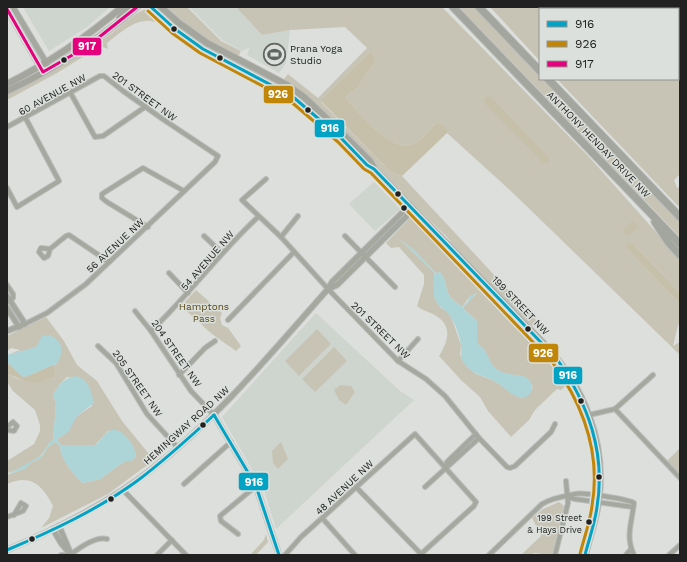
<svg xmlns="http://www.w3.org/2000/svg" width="687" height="562" font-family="'Work Sans',sans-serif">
<rect width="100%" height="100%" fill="#dddfdd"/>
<g fill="#ced4ce">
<polygon points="23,7 110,7 87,27 49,51"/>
<polygon points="189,7 236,7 262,35 290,30 286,63 279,73 247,55 250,47 242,51 222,40"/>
<polygon points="374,182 400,209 375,231 349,204"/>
<polygon points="316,313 400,391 414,400 276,529 264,490 222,417"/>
</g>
<g fill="#c8c4b5" fill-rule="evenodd">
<polygon points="167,7 187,7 221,41 241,51 239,55 233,55 201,37"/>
<path d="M236,7H442L591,159L680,259V293L633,244L627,249L680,304V324L678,325L673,346L680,342V355L513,193L447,133V129L436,123C429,130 422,141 413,144C392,154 359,113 346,98L347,95L357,88L375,62L370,52L321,102L391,172L402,176L539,323L540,331L534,324L532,326L458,252L447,237L384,176L346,133L317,105L284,79L288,74L318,98L367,48L345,27L290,30L262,35Z"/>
<polygon points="459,7 474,7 540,76 540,79 543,79 680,222 680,237"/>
<polygon points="490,7 659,7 660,9 540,9 540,61"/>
<path d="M148,8L160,19L159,24C141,13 120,33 107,43L108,49L100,46L57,73L7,100V93C42,76 75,57 108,36C121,27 133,13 148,8Z"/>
<polygon points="678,31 680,33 680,174 674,180 677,188 680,187 680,208 557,79 678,79"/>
<path d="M413,215L554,364L567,385L561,390L557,389L535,410L529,420L511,437L488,411L480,397L461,380L439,356C451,337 452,321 428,312C424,310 421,310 417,306L424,284V275L399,247L391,248L386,243ZM399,239L414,250L436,273L440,272C446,279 445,285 448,293C451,299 457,303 462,307L470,296L477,293L463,308L477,321V342C479,346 483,348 485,351C489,359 491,366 499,371C513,379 526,369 533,388L521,398L516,396L495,381L476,374L467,367L460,355L461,345L452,319L448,312L441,308L434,297V274L435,273Z"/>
<polygon points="196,290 222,313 220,318 222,325 228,328 241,346 236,351 212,334 181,306"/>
<path d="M46,317L64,341L77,365L97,381L122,421L154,460L108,494L41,528L49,518L53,506C43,486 31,473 7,484V475L24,469L32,462L41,458L49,446L55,442L60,446C61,460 73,474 83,483L100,479L125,461H131L136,457C135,441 122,437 108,431L95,445H61L57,440L77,416L92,406L89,387L83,379L67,377L61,383L53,394L56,404L53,440C47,444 46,450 41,455C36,461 14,472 7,473V461L34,444L40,431V425L35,410L13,391L7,382V373C17,381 40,385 51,378L45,367L34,375L24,378L7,363V361L8,363L34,374L45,367L57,364L37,347L7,355L20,350L11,348L7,351V336Z"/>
<polygon points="317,329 331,344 299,376 285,361"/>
<polygon points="334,347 347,361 315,392 302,379"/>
<polygon points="340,385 351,386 355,392 346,405 339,400 334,390"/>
<polygon points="281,442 288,459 278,469 273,463 272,451"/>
<polygon points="680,448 680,474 667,461"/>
<polygon points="559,502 564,506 552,555 534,553 533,555 521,555 541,536 532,518 543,509"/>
<polygon points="266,534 268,542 256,555 250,555 264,540"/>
</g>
<g fill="#c6bfa9">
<path d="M371,51L375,62L357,88L347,95L346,98C359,113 392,154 413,144C422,141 429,130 436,123L441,124L447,129V133L402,176L391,172L321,101Z"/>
<polygon points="487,96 492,98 549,158 550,162 543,163 488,107 483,101"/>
<polygon points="633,221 639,227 629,235 624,233 624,228"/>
<polygon points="628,243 633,244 680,293 680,304 627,249 625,247"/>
<path d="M7,363L24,378C34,375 42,368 53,366L55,370L54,377L39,383L25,381L8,374Z"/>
</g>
<g fill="#add4d7">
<path d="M399,239L414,250L436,273L440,272C446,279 445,285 448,293C450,299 457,303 462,307L467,302L470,296L477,293L463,308L477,321V342C479,346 483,348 485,351C490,360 492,369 504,373C513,376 522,373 529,380C537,390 527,402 516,396C508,393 502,385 494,381C485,376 475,375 467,367C459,358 462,356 461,345C460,337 456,326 452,319C448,310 436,307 434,296C433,290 433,277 435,273Z"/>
<path d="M49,335C64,341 64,352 57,364C45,367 36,374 23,377L8,363L7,355L36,347L42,336Z"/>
<path d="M76,376C89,380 91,390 94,403L77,416L69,431L60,438H58L57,440L61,445H95C100,442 103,435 108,432C121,423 136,447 136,457L131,461H125L100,479L83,483C73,474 61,460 60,446L55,442L49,446L41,458L32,462L24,469L7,475L42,455L49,443L53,440L56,404L53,394C60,384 64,378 76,376Z"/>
</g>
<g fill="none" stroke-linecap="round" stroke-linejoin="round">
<defs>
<g id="minor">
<polyline points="70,92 95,137 103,136 145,107"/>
<polyline points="7,127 100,76 104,76 123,91 164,120 218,156 215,162 86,284 47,313 25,324"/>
<polyline points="266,179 242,200 281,237 328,289 398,361 426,379 445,396 479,438 507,467 510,468 515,466 551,432 555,424"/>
<polyline points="7,188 17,207 59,181 25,117"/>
<polyline points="148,227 107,202 102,198 102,194 143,168 184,191"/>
<polyline points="204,236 222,253"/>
<polyline points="345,236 395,287"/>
<polyline points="281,237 298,216"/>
<polyline points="50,249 41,248 39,252 44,258 48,256 50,249 66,236 69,235 109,262"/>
<polyline points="169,273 188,293"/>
<polyline points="7,285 13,294 13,298 7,302"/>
<polyline points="135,311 151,331 191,391 214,415"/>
<polyline points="228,320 294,252"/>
<path d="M151,331C189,295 220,252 258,217"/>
<polyline points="98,346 116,363 147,414 178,448"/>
<polyline points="398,361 418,339"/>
<polyline points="179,375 205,348 215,341"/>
<polyline points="615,409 680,478"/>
<polyline points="589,415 615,409 653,375"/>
<polyline points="7,427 13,422 17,426 14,431 7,430"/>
<polyline points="445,468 447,462 476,434"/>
<polyline points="184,484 231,442"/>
<polyline points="425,487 479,438"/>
<polyline points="123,490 186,555"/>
<polyline points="568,497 575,499 633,507"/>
<polyline points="7,517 23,511 26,506 21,503 14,515"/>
<polyline points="323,519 355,555"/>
<polyline points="238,534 221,521 220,516 256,486"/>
<polyline points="61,555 71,555"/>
<path d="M70,555C79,548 96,536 107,539"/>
<polyline points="157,555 172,540"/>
<polyline points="285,555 301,537 415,434 476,502 474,506 421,554 356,487"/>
<path d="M489,555L542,504C552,498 564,496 575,494C582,492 628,499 634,503C632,522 625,537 634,555"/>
<polyline points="555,555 568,503 566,481"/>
<polyline points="626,555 631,549"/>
<polyline points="669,555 680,545"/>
</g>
<g id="tertiary">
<polyline points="13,7 50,69"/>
<polyline points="7,9 43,72"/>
<polyline points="328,289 337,285 414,209"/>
<polyline points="7,296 25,324 7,331"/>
<polyline points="7,308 19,327"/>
<polyline points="214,415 256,486 279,555"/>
<polyline points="59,526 70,552"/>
<polyline points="53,529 61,543 71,555"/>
<path d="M7,550C57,529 109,503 152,469C219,417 272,352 328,289L332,282L410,205"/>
</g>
<g id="secondary">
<path d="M151,7L175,29L203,49L292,96L341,138L367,165L374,169L543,343C583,385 607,443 598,502C596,520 589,538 585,555"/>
<polyline points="161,7 179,23 207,43 287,85 304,97 344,135 370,161 374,168"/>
<polyline points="120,17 130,7"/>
<path d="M7,84C49,63 87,37 122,7"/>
<path d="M7,91C55,69 97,41 137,7"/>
</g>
<g id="motorway">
<polyline points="453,7 680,244"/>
<polyline points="479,7 540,71"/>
<polyline points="548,79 680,217"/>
<polyline points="655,222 669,243 680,255"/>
</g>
</defs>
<use href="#minor" stroke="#bbbdbb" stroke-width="6"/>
<use href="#tertiary" stroke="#bbbdbb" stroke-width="7"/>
<use href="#secondary" stroke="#bbbdbb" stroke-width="8"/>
<use href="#motorway" stroke="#bbbdbb" stroke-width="9"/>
<use href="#minor" stroke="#a5a89f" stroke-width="4"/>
<use href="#tertiary" stroke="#a5a89f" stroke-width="5"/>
<use href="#secondary" stroke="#a4a69d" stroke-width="6"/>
<use href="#motorway" stroke="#a3a69e" stroke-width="7"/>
<defs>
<g id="bus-1">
<path d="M151,7L175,29L203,49L292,96L341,138L367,165L374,169L557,359C588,404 606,452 597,507C595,523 589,539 585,555"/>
<polyline points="214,415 256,486 279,555"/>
<path d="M7,550C52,531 97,510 137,481C164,461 189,438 214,415"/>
</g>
<path id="bus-2" d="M148,11L172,33L200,53L289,100L338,142L364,169L371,173L553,363C584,406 601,453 592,506C590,522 584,538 580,554"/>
<polyline id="bus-3" points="7,9 43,72 88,46 137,7"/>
</defs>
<use href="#bus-1" stroke="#dce0dc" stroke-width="6"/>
<use href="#bus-2" stroke="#dce0dc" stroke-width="6"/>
<use href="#bus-3" stroke="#dce0dc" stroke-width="6"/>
<use href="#bus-1" stroke="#02a2c5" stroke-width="3"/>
<use href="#bus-2" stroke="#c18508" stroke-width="3"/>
<use href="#bus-3" stroke="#e5007d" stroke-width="3"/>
</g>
<defs>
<symbol id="stadium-ring" viewBox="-11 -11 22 22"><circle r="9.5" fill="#dce0dc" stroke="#626462" stroke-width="1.5"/><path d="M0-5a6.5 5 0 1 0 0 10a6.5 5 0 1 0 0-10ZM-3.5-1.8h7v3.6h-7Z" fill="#626462"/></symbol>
</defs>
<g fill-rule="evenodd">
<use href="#stadium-ring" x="262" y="42" width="25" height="25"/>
</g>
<g fill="#202120" stroke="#dce0dc" stroke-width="1.5">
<circle cx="174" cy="29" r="3.5"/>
<circle cx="220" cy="58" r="3.5"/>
<circle cx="64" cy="60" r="3.5"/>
<circle cx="308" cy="110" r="3.5"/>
<circle cx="398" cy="194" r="3.5"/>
<circle cx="404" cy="208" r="3.5"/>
<circle cx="528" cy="329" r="3.5"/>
<circle cx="581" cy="401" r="3.5"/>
<circle cx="203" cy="425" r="3.5"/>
<circle cx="599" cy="477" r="3.5"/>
<circle cx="111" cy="499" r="3.5"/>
<circle cx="589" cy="522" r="3.5"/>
<circle cx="32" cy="539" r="3.5"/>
</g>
<g text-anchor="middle" stroke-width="3" stroke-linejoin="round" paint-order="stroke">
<g font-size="9" fill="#202120" stroke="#dce0dc" text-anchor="end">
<text x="582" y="521">199 Street<tspan x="582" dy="12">&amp; Hays Drive</tspan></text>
</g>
<g font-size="10" fill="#202120" stroke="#dce0dc" text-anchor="start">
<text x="290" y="52">Prana Yoga<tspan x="290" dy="12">Studio</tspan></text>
</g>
<g font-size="10" fill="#202120" stroke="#dce0dc">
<text transform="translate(52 94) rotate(-29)" y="4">60 AVENUE NW</text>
<text transform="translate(145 96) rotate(36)" y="4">201 STREET NW</text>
<text transform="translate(599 144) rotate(46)" y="4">ANTHONY HENDAY DRIVE NW</text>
<text transform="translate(115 245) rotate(-43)" y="4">56 AVENUE NW</text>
<text transform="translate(207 260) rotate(-49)" y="4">54 AVENUE NW</text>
<text transform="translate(521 305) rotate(46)" y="4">199 STREET NW</text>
<text transform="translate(381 330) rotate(44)" y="4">201 STREET NW</text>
<text transform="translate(177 353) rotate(55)" y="4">204 STREET NW</text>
<text transform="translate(138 383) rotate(55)" y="4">205 STREET NW</text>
<text transform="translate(186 425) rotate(-42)" y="4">HEMINGWAY ROAD NW</text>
<text transform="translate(344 487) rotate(-43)" y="4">48 AVENUE NW</text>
</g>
<g font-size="10" fill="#574817" stroke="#dce0dc">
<text x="204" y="310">Hamptons<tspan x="204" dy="12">Pass</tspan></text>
</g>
</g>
<g stroke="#dce0dc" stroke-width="1.5">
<rect x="72" y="37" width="30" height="19" rx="4" fill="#e5007d"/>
<rect x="263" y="85" width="31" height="19" rx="4" fill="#c18508"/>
<rect x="314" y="119" width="31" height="19" rx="4" fill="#02a2c5"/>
<rect x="528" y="343" width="31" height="20" rx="4" fill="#c18508"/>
<rect x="553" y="366" width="30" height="19" rx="4" fill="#02a2c5"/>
<rect x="238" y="472" width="31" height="19" rx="4" fill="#02a2c5"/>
</g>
<g font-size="11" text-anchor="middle" font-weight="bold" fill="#fff">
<text x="87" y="50">917</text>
<text x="278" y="98">926</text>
<text x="330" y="132">916</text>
<text x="543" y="357">926</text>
<text x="568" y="379">916</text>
<text x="254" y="486">916</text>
</g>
<rect width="687" height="562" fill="none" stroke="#202120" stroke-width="16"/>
<rect x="539" y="8" width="140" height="72" fill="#dce0dc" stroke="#919491"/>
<rect x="547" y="21" width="20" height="6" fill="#02a2c5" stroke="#919491"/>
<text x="575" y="28" font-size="12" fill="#202120">916</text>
<rect x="547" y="41" width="20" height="6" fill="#c18508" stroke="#919491"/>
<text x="575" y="48" font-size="12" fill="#202120">926</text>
<rect x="547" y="61" width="20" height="6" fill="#e5007d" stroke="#919491"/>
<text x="575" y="68" font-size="12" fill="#202120">917</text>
</svg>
